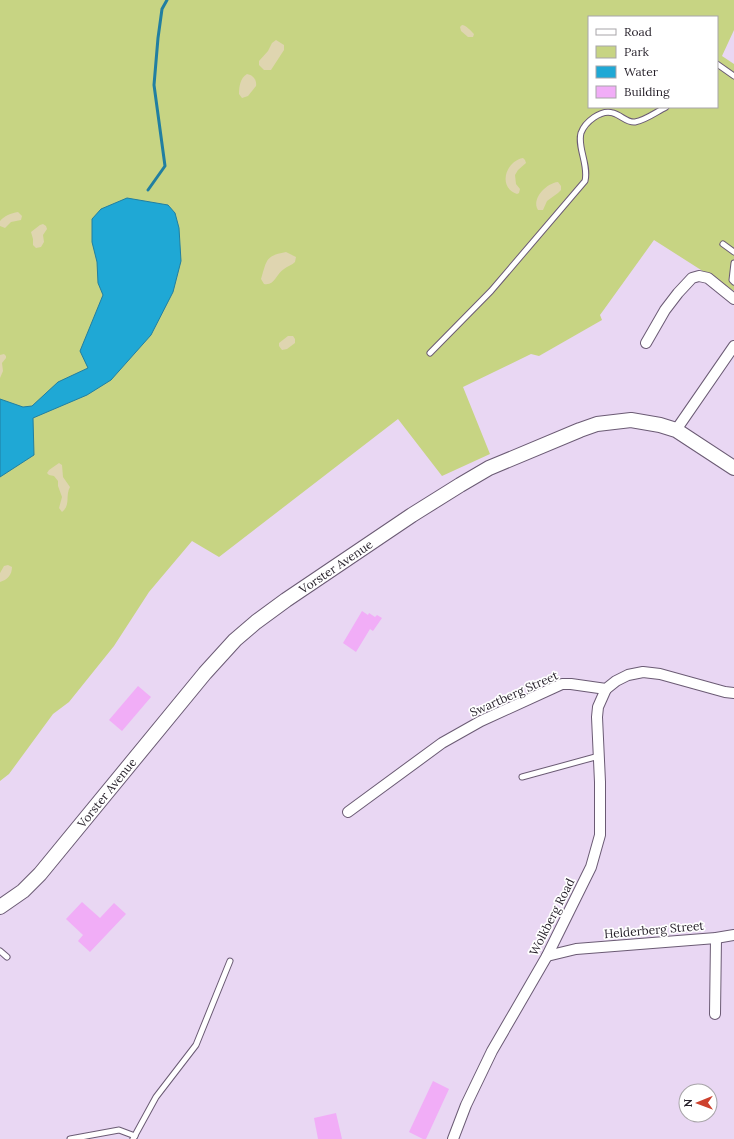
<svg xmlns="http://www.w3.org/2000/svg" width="734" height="1139" font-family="Lora,serif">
<rect width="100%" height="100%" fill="#e9d7f3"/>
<path fill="#c7d483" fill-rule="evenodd" d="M0,0H734V30L722,56L734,64V291L654,240L600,315L602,320L539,356L531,354L463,387L490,454L442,476L398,419L219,557L192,541L149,592L114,646L69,702L53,714L9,774L0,781ZM589,17H717V107H589Z"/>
<g fill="#dfd5b0">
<path d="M462,25C466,25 471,31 474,34L473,37H468L461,31L460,27Z"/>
<polygon points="276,40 284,45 284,50 271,70 264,70 259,65 259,61 268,51 272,43"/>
<path d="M247,74C253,75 257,80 256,86L248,96L242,98L239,94C239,87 240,78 247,74Z"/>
<path d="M523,158L525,160L526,163L518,170L515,175L516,184L520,189L519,193L517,194C497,187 506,161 523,158Z"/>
<path d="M558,182L561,186V190L558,193L547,201L543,210H538C531,198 547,183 558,182Z"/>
<path d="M18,212L22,216L21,220L11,222L5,228L0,226V221C4,216 11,213 18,212Z"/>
<polygon points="43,224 46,226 47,229 43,235 44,242 41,247 36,248 33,245 33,239 31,232 40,225"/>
<path d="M286,252L296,257L295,262C292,265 288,266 284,269C276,274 275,286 264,284L261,279C267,260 265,256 286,252Z"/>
<polygon points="288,336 293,336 295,339 295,343 287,349 282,350 279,346 279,343"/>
<polygon points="4,354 6,356 6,358 2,363 3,371 0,378 0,355"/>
<path d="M59,463L62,465L63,477L70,487C65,496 71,505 62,512L59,508L62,497L58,486V481L54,476L49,475L47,473L49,470Z"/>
<path d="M8,565L12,567C12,575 7,580 0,582V573L4,566Z"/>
</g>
<polygon fill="#1fa8d5" stroke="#217fa1" points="127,198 168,205 175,213 179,228 181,261 173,292 151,335 111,380 87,395 33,418 34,455 0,477 0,399 23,407 32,406 58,382 88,368 80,351 103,295 98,283 97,262 92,242 92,219 101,209"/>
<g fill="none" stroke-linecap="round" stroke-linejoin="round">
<polyline stroke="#217fa1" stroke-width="3" points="148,190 165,166 154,85 158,38 162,9 167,0"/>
</g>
<g fill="#f1adf7">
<polygon points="362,611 368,615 369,613 375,617 377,615 382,618 373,631 370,629 356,652 343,643"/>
<polygon points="138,686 151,697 122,731 109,720"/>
<polygon points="82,902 100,918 114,903 126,914 90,952 78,941 83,935 66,919"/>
<polygon points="433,1081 449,1089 426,1139 423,1139 409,1132"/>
<polygon points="336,1113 342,1139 318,1139 314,1118"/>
</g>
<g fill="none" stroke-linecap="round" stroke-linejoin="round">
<defs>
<g id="lane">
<polyline points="717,64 734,76"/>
<polyline points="723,244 734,252"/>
<polyline points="734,263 732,280 734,282"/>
<path d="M430,353L491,291L585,181C589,165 577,147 581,133C585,122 601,109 613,113C621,115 627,123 635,122C646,120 656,112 666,107"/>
<polyline points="522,777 599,756"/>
<polyline points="0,951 7,957"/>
<polyline points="70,1139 119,1130 135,1136"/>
<polyline points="133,1139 156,1097 196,1045 230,961"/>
</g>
<g id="street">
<polyline points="646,343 665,310 678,293 692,278 699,276 708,278 734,299"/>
<polyline points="676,430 734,346"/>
<polyline points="348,812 442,743 481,721 562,684 571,684 606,689 616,681 628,675 643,672 660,674 725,692 734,693"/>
<polyline points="547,956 576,949 716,938 734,935"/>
<polyline points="715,1014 716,938"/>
<polyline points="453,1139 466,1105 492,1051 547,956 591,867 600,835 600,782 597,717 598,707 606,689"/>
</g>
<polyline id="secondary" points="0,907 23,891 40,874 205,673 235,640 256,622 286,600 412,515 460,485 489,468 580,430 597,424 631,420 660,425 676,430 734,468"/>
</defs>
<use href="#lane" stroke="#6b5b74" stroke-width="7"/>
<use href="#street" stroke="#6b5b74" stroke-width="12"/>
<use href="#secondary" stroke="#6b5b74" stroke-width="16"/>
<use href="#lane" stroke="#fff" stroke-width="5"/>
<use href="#street" stroke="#fff" stroke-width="10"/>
<use href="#secondary" stroke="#fff" stroke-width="14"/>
</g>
<g text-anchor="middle" stroke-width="3.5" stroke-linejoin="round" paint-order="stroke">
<g font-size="12" fill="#251f29" stroke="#fff">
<text transform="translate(336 567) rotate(-34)" y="4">Vorster Avenue</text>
<text transform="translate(514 694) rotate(-24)" y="4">Swartberg Street</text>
<text transform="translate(107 793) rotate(-51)" y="4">Vorster Avenue</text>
<text transform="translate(552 917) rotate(-63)" y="4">Wolkberg Road</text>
<text transform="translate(654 930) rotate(-5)" y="4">Helderberg Street</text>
</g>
</g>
<rect x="588" y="16" width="130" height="92" fill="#ffffff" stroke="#a8a5a9"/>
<rect x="596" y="29" width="20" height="6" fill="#ffffff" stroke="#a8a5a9"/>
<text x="624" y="36" font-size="12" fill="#251f29">Road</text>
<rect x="596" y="46" width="20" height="12" fill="#c7d483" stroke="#a8a5a9"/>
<text x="624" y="56" font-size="12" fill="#251f29">Park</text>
<rect x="596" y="66" width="20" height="12" fill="#1fa8d5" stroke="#a8a5a9"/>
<text x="624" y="76" font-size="12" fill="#251f29">Water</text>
<rect x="596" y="86" width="20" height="12" fill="#f1adf7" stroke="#a8a5a9"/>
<text x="624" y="96" font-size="12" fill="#251f29">Building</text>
<g transform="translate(698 1103) rotate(269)"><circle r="19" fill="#ffffff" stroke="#a8a5a9"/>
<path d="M0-3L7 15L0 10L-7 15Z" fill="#cd412e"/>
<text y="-6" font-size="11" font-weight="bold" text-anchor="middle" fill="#251f29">N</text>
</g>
</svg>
